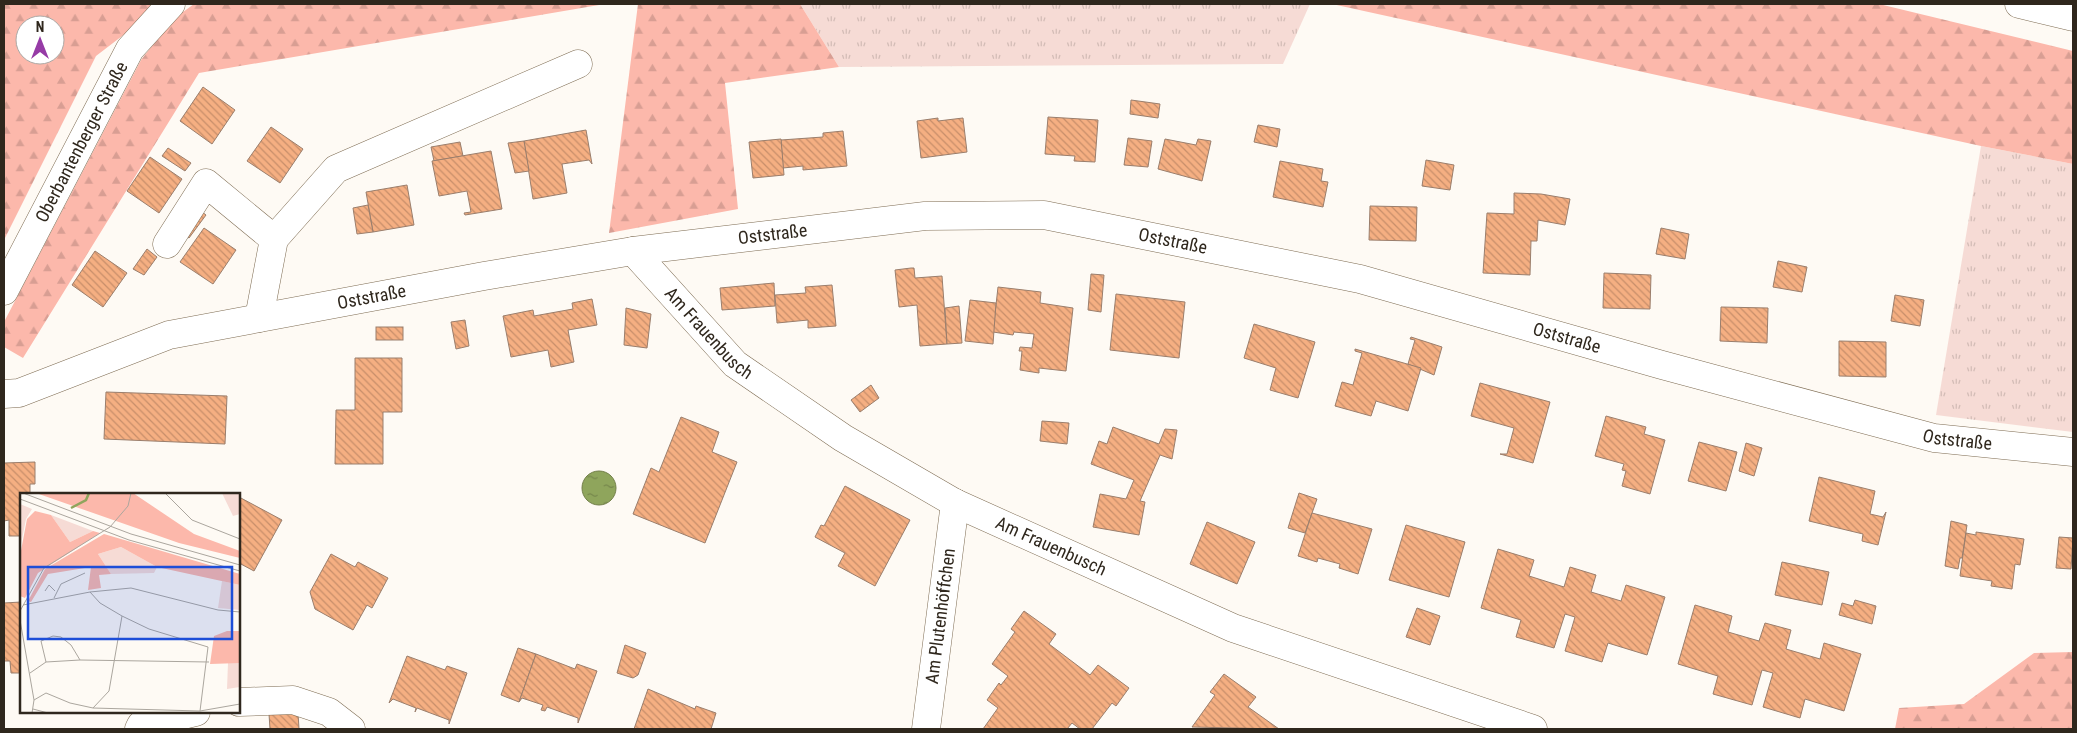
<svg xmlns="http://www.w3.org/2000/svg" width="2077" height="733" font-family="'Roboto Condensed',sans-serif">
<defs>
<pattern id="grass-tufts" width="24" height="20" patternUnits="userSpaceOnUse" patternTransform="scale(1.25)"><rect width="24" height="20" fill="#f6dbd5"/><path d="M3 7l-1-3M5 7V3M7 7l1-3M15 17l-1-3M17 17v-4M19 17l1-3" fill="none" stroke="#d3bcb6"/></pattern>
<pattern id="forest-firs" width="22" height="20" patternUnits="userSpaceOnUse" patternTransform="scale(1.25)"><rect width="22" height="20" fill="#fcb8ab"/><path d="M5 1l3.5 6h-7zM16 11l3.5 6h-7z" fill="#d89e93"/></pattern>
<pattern id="water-ripples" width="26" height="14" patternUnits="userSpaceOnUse" patternTransform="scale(1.25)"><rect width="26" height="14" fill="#8fa55c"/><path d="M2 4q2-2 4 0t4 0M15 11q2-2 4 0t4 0" fill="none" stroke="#75864b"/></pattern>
<pattern id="building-back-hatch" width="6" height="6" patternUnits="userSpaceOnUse" patternTransform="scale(1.25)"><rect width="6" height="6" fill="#f5af82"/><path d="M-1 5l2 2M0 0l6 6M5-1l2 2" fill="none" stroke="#c78e6a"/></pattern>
</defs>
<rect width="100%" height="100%" fill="#fefaf4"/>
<g fill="url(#grass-tufts)">
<polygon points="800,4 1310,4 1283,64 839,67"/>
<polygon points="1981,146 2073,164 2073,432 1936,415"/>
</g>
<g fill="url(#forest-firs)" fill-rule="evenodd">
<path d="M4,4H164L96,56L4,240ZM25,25H55V55H25Z"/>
<polygon points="194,4 605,4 199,73 23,358 4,347 4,322 141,60 172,20"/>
<polygon points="638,4 800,4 839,67 725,83 738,209 609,233"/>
<polygon points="1332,4 1879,4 2073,51 2073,164 1981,146"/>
<polygon points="2073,652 2073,729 1895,729 1899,708 1964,704 2034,653"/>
</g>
<circle fill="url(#water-ripples)" stroke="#727f49" cx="599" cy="488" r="17"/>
<g fill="url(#building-back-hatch)" stroke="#9a7e6c">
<polygon points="203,87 235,110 212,144 180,121"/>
<polygon points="1131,100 1160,104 1158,118 1130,114"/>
<polygon points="1048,117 1098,120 1095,162 1074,161 1075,156 1045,154"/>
<polygon points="938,118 938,121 963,118 967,152 921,158 917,121"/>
<polygon points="1258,125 1280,129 1277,147 1254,142"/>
<polygon points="271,127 303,149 280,183 247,161"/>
<polygon points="586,130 592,164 589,160 562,164 567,193 533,199 524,141"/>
<polygon points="843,131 847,166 803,170 803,166 783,168 781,140 823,137 823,133"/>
<polygon points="1128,138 1152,141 1148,167 1124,165"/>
<polygon points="781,139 784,175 753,178 749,142"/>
<polygon points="1165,139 1196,145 1198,139 1211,141 1202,181 1158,169"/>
<polygon points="524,141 529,171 515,173 508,143"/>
<polygon points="460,142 463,156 434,161 431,147"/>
<polygon points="168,148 191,163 185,171 162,156"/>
<polygon points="491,151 502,209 465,215 464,213 471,212 467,191 439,196 432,161"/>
<polygon points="150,157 182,179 159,213 127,191"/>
<polygon points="1426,160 1454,165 1450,190 1422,186"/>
<polygon points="1280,161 1323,169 1321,181 1328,182 1323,207 1273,197"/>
<polygon points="407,185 414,225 373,232 366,192"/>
<polygon points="1514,193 1541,194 1570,199 1565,225 1538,220 1537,241 1531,241 1530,275 1483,273 1487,213 1514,214"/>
<polygon points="368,205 373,232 357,234 353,208"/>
<polygon points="1370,206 1417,207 1416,241 1369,240"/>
<polygon points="197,208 206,215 189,238 180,231"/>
<polygon points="204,228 236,250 213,284 180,262"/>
<polygon points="1661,228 1689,234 1685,259 1656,254"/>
<polygon points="147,249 157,257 144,275 133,269"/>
<polygon points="95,251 127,273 103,307 72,285"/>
<polygon points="1778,261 1807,267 1802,292 1773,287"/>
<polygon points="911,268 914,268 915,278 942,276 947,344 920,346 917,305 899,307 895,270"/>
<polygon points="1604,273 1651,275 1650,309 1603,308"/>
<polygon points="1091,274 1104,275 1101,312 1088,310"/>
<polygon points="774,283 775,306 722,310 720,288"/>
<polygon points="832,285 836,326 808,328 808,320 777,323 775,295 806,293 805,287"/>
<polygon points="998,287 1041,292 1040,303 1073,308 1066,371 1039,368 1039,373 1020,370 1022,351 1019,351 1020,347 1032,348 1034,334 1014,332 1013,335 993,332"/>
<polygon points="1116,294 1185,302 1179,358 1110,350"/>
<polygon points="1895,295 1924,300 1920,326 1891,321"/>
<polygon points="592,299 597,325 568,330 574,362 551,367 548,350 511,357 503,316 533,310 534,316 573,309 572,303"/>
<polygon points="970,300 996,303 993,344 965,341"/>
<polygon points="959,306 962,343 947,344 945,308"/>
<polygon points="1721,307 1768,308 1767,343 1720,341"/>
<polygon points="626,308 651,314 647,348 624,345"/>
<polygon points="465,320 469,346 456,349 451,322"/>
<polygon points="1254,324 1315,342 1298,398 1270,390 1276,368 1244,358"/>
<rect x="376" y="327" width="27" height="13"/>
<polygon points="1411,337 1442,347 1434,375 1408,364 1415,340 1410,339"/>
<polygon points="1839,341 1886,342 1886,377 1839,376"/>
<polygon points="1355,349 1421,368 1408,411 1376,401 1371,416 1335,406 1342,382 1353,385 1362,353 1355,351"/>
<polygon points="355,358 402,358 402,412 383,412 383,464 335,464 336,410 355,410"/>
<polygon points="1480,383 1550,402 1533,463 1500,454 1507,454 1514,428 1471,416"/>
<polygon points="871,385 879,398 860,412 851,400"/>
<polygon points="106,392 227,396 225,444 104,439"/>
<polygon points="1606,416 1646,427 1644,434 1665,440 1650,494 1622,486 1626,471 1622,470 1624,464 1595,456"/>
<polygon points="681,417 719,432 712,452 737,462 705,543 633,514 651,468 659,472"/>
<polygon points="1042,421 1069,423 1067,444 1040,441"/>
<polygon points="1113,427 1159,444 1165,429 1177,430 1172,459 1160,455 1140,501 1145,502 1139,535 1093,527 1100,494 1126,499 1134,480 1091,464 1099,441 1107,444"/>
<polygon points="1699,442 1737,452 1726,491 1688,481"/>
<polygon points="1746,443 1762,448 1754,476 1739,471"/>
<polygon points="35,462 35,484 30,484 30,494 21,494 21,536 9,536 9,520 4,521 4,463"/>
<polygon points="1819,477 1875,491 1870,514 1883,517 1886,512 1878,545 1862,541 1863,534 1809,521"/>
<polygon points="845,486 910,520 875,586 838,566 845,553 815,537 821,525 824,526"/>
<polygon points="1299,493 1317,499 1305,533 1288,528"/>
<polygon points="239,497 282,520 254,571 239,563"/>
<polygon points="1312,513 1372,529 1358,574 1339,568 1340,564 1318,558 1317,562 1298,556"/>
<polygon points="1951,521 1967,525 1962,558 1960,558 1958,569 1945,566"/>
<polygon points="1207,522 1255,542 1237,584 1190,564"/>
<polygon points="1406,525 1465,542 1449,597 1389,580"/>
<polygon points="1976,532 2024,539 2020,565 2015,564 2012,589 1991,586 1992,581 1960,576 1966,533 1976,535"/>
<polygon points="2059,537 2073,538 2071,569 2056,568"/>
<polygon points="1498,549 1534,560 1529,576 1564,587 1570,567 1596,575 1591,592 1621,601 1626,585 1665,597 1647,655 1608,643 1602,662 1565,651 1575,617 1565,614 1554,648 1516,637 1521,620 1481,608"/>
<polygon points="331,554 355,567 358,562 388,578 372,608 367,605 353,630 315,609 310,592"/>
<polygon points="1782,562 1829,572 1822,605 1775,595"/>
<polygon points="1855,600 1876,606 1872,624 1839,615 1842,603 1853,606"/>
<polygon points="21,602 21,673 11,673 10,661 4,661 4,603"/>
<polygon points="1695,605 1732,616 1728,632 1759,641 1765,623 1791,630 1786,649 1820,659 1824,643 1861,654 1844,711 1805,699 1800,718 1763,707 1773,673 1762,670 1752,705 1713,694 1718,676 1678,664"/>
<polygon points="1417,608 1440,616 1430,645 1406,637"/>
<polygon points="1024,611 1056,634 1049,644 1090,675 1098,665 1129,688 1116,706 1112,703 1092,729 1080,729 1072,723 1067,729 983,729 998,708 987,700 999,683 1001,685 1008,676 992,664 1015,632 1011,629"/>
<polygon points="625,645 646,653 638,675 633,678 617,673"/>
<polygon points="518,648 536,654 519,702 501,695"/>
<polygon points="536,654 575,669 577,664 597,671 578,723 578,718 547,707 545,711 541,710 543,705 522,698 519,702"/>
<polygon points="407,656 445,670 447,666 467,673 449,724 449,720 417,708 415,712 416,708 393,699 389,703"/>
<polygon points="1224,674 1256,697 1248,707 1279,729 1192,727 1215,695 1210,692"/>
<polygon points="648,689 695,709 696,706 716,713 711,729 634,729"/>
<polygon points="298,713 299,729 270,729 269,714"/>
</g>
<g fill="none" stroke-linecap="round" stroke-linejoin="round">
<defs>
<g id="street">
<polyline points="167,244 206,183 274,239"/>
<path id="s1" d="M633,251L735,364L843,438L955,503L1233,628L1533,729"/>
<polyline points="259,318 274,239 336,169 578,64"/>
<polyline points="239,702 293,700 329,712 351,729"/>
<polyline points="139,729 141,725 196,712"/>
<path id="s2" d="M926,729L955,503"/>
</g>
<g id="secondary">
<path id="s3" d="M4,291L130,49L171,4"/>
<path id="s4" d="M4,394L19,393L169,335L484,276L633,251L925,216L1044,215L1360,279L1662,365L1934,438L2073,452"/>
</g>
<polyline id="highway" points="2019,4 2073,17"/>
</defs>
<use href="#street" stroke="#7e6c53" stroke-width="29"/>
<use href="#secondary" stroke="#7e6c53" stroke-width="29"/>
<use href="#highway" stroke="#7e6c53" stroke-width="29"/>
<use href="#street" stroke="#fff" stroke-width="28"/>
<use href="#secondary" stroke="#fff" stroke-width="28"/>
<use href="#highway" stroke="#fff" stroke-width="28"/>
</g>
<g text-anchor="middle" stroke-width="4" stroke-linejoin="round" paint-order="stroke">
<g font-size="18" fill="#2f271d" stroke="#fff">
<text dy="6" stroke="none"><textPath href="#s3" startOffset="168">Oberbantenberger Straße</textPath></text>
<text dy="6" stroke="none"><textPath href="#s4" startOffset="788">Oststraße</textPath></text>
<text dy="6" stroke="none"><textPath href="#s4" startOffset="1192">Oststraße</textPath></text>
<text dy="6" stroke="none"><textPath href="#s4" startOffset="382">Oststraße</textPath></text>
<text dy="6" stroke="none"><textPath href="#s1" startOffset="112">Am Frauenbusch</textPath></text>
<text dy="6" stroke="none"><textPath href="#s4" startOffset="1598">Oststraße</textPath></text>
<text dy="6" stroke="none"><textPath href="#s4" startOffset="2002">Oststraße</textPath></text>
<text dy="6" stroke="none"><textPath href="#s1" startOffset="518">Am Frauenbusch</textPath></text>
<text dy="6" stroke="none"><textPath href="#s2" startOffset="114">Am Plutenhöffchen</textPath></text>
</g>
</g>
<g transform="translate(20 493)">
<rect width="220" height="220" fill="#fefaf4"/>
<path d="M202,0H220V21L213,23ZM0,11L12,16L6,26L0,56ZM31,22L73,38L50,49ZM101,54L137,74L134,80L91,81L78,61ZM202,88L220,92V117L198,115ZM208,170H220V194L207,196Z" fill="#f6dbd5"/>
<path d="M16,0H113L174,41L220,58V65L159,50ZM15,18L31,22L50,49L73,38L80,40L18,80L5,105L0,103V63L7,26ZM84,41L220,81V92L137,74L101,54L78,61L91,81L79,82L81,95L68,97L71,74L28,81L11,109L8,108L25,76ZM207,138H220V170L190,171L194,143Z" fill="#fcb8ab"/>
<path fill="none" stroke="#8fa55c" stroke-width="2.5" d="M51,15L66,7L69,0"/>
<path fill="none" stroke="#aba69e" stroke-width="1" d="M3,0L111,41L220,72M145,0L172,27L220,46M0,6L109,47L220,78M25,98L29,92L35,98M70,99L80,110L102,123L129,136L188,154L180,218M34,105L41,91L65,80M3,112L70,99L111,95L198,117L220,119M0,118L24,75L90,34L108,13L111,0M0,127L14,207M26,169L21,148L33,143L41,144L51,152L60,167M10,180L26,169L60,167L189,169M73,215L89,198L102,123M13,216L28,220M12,220L14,207L26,200L50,210L73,215L180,218L220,211"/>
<path fill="#1d4ed8" fill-opacity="0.15" stroke="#1d4ed8" stroke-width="2.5" d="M8,74H212V146H8Z"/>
<rect width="220" height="220" fill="none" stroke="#2f271d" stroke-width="2.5"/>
</g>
<rect width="2077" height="733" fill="none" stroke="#2f271d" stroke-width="10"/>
<g transform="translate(40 40)"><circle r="24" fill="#ffffff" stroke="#aca9a5"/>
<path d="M0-4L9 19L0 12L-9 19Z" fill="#963ba6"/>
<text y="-8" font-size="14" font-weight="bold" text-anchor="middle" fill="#2f271d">N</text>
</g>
</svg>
